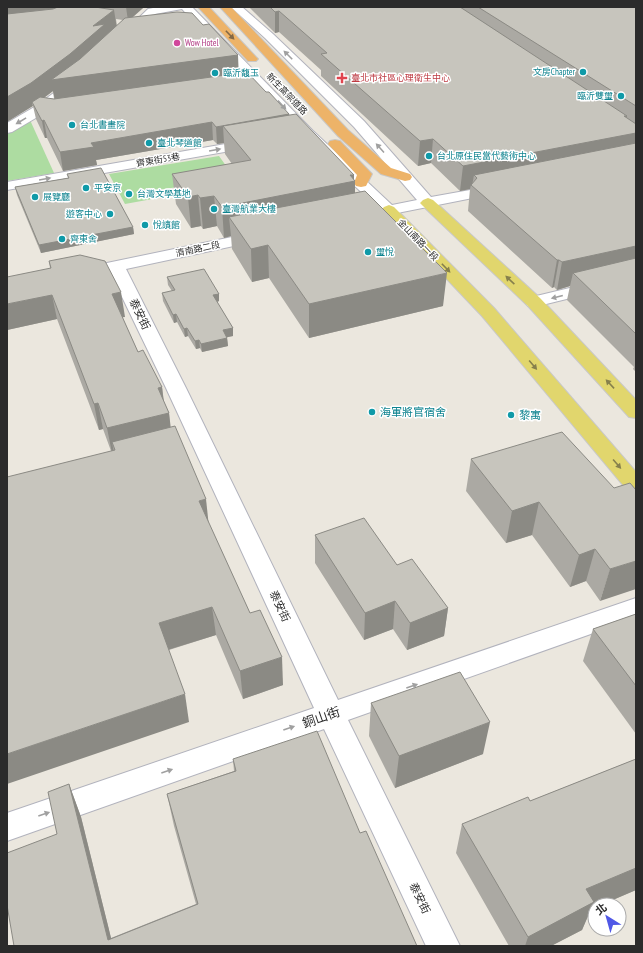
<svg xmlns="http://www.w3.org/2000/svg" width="643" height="953" font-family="'PT Sans Narrow','Noto Sans TC',sans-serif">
<rect width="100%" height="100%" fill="#ebe7de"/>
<g fill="#addca1">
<polygon points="30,120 54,173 7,181 7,134"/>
<polygon points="219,156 234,177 154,191 158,198 125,204 109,174"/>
</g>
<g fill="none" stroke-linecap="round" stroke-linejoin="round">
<defs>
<g id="minor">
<polygon points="158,7 192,7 313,131 392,205 417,200 354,127 265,38 231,7 242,7 273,34 364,121 431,197 498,185 503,186 505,189 503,192 498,193 367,219 361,217 359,214 361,211 377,207 303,137 182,9 155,14 129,39 121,39 119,37 121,35 148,9"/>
<polygon points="59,91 63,92 65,95 63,98 46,112 12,132 7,133 7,123 36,106 55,92"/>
<polygon points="254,139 259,140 261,143 259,146 7,190 7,182"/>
<polygon points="261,231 267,233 269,236 267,239 126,269 186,388 338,700 636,598 636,618 348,720 460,946 426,946 324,729 7,841 7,813 314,708 166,388 110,272 102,274 96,273 94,269 96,265 102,264"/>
<polygon points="636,272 636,282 534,307 528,306 525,302 528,298"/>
</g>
<g id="major">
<polygon points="428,198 433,200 540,298 636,400 636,418 629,417 528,306 423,206 420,203 423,200"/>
<polygon points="389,205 394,207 494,308 636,472 636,494 628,491 482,316 384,213 381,210 384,207"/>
</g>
<g id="highway">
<polygon points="198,7 209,7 256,57 258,59 256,61 248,61"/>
<polygon points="220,7 231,7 348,130 391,168 410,174 412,177 410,180 405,181 381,174 338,136"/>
<polygon points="335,140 340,141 372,174 366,186 361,187 356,186 354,183 357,175 328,144 330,141"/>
</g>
</defs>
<use href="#minor" stroke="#b2b3bd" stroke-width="2"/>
<use href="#major" stroke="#c8c8c8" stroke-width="2"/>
<use href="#highway" stroke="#c8c8c8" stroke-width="2"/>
<use href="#minor" fill="#fff" fill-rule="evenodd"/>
<use href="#major" fill="#e1d66d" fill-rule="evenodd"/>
<use href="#highway" fill="#edb368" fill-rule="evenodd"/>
</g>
<g fill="#aba9a3" fill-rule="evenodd">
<path d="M7,7H143V8L132,18L239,73L266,92L289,114L355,181V193L443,306L309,338L269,278L252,282L232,249L231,236L224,238L217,226L203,229L201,226L191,228L176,204L172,174L232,164L225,154L224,143L217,144L213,140L96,160L97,165L63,171L47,138H45L36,119L33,106ZM116,19L123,20L117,26ZM53,91L54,99L44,98Z"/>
<polygon points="249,7 636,7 636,372 633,369 634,367 567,300 570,286 557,290 554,287 552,288 468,211 470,189 460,191 431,163 418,166 321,76 321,70 279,32 275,33"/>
<polygon points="67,174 133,227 134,234 41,253 17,195 15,187 68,178"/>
<polygon points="49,261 125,317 122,317 138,352 162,387 164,402 169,413 170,427 208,522 283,685 243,699 216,635 169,650 189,722 111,451 103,429 99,430 57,319 7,330 50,268"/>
<polygon points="167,277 219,294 219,301 217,302 233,328 233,336 227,337 228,346 202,352 200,348 196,349 188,336 185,337 177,322 174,323 163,301 162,293 172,291 168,285"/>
<polygon points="471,459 614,488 636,490 600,601 586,581 570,587 532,535 506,543 466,491"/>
<polygon points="315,535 397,565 448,608 444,636 407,650 393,629 364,640 315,563"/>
<polygon points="636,614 636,734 583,661 593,629"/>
<polygon points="371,703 483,754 395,788 369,736"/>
<polygon points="233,759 360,833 417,946 14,946 57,834 69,784 81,817 111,938 196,904 174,826 167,794 234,771"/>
<polygon points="636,759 636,890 601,905 595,905 591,909 582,930 551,946 509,946 456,853 462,824 530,801"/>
</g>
<g fill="#8b8a84">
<polygon points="7,7 68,7 7,26"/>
<polygon points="126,7 143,7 143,8 128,21"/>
<polygon points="114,10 117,29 238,55 239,80 56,105 53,91 34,105 32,102 33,106 7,122 7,97 93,26"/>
<polygon points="279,11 279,32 275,33 275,12"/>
<polygon points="289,114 289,132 223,126 224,143 217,144 216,127"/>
<polygon points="624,116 627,116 623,135 636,133 636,156 477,178 474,175 472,186 471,185 470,189 460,191 463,166"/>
<polygon points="44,120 47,138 45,138 42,121"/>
<polygon points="212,122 213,140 96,160 97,165 63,171 60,152 91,143"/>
<polygon points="433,139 431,163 418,166 420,141"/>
<polygon points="350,175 354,175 354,181 355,181 355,211 229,217 231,236 224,238 222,207"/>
<polygon points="198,195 201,226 191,228 188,197"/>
<polygon points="214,196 217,226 203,229 200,198"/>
<polygon points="133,227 134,234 41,253 39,245"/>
<polygon points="268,245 269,278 252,282 251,249"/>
<polygon points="636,246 636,271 573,273 570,286 557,290 562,262"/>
<polygon points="557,260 559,260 554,287 552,288"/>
<polygon points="447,273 443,306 309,338 309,304"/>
<polygon points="121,292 125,317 116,318 112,294"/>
<polygon points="219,294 219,301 214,303 213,295"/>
<polygon points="52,295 57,319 7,330 7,304"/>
<polygon points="176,314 177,322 174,323 173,315"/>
<polygon points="187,328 188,336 185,337 184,329"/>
<polygon points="233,328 233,336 223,338 223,330"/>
<polygon points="227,338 228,346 202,352 201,344"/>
<polygon points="199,340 200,348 196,349 195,341"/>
<polygon points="162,387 165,413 158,388"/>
<polygon points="98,403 103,429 99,430 94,404"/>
<polygon points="169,413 172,438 112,442 114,453 112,453 107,428"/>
<polygon points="206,499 209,527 199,501"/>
<polygon points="539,502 532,535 506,543 512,511"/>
<polygon points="595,549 586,581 570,587 579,555"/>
<polygon points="636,561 636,589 600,601 610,569"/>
<polygon points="395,601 393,629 364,640 365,613"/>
<polygon points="212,607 216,635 164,651 159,623"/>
<polygon points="448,608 444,636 407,650 410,623"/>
<polygon points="282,657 283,685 243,699 240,671"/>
<polygon points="185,694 189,722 7,784 7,754"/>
<polygon points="490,722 483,754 395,788 399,756"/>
<polygon points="69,784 81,817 113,946 108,940"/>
<polygon points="636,868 636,890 601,905 595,905 595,908 591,909 582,930 551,946 525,946 528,937 586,889"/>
</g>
<g fill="#c7c5bd" stroke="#8b8a84">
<polygon points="58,7 95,7 114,10 93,26 105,24 70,54 31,83 7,97 7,14 53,9"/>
<polygon points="270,7 460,7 627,116 624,116 636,124 636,133 463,166 433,139 420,141 321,54 327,53 279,11 275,12"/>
<polygon points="478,7 636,7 636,106"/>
<polygon points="177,12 192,13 203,25 209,24 238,55 51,80 80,59 125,18"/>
<polygon points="247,72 266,92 269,92 289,114 216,127 212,122 91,143 94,147 60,152 44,120 42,121 32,102 40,97 54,99"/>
<polygon points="296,114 354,175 350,175 355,181 222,207 214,196 200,198 198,195 188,197 172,174 251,160 223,126"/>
<polygon points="636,143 636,246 562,262 559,260 557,260 471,185 477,178 474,175"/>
<polygon points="101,168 133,227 39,245 15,187 69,178 67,174"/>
<polygon points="365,191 447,273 309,304 268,245 251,249 229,217"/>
<polygon points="80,255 105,261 121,292 112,294 138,352 143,350 162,387 158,388 169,413 107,428 98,403 94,404 52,295 7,304 7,277 51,268 49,261"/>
<polygon points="636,258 636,334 573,273"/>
<polygon points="204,269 219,294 213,295 233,328 223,330 227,338 201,344 199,340 195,341 187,328 184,329 176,314 173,315 162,293 175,290 167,277"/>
<polygon points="175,426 206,499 199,501 250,613 260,610 282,657 240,671 212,607 159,623 185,694 7,754 7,477 115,450 112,442"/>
<polygon points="562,432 614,488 630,483 636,490 636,561 610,569 595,549 579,555 539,502 512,511 471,459"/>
<polygon points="364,518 397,565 412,559 448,608 410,623 395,601 365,613 315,535"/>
<polygon points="636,614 636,686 593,629"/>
<polygon points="460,672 490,722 399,756 371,703"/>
<polygon points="317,731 360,833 366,831 417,946 14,946 7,905 7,853 57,834 48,792 69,784 108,940 198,904 167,794 236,771 233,759"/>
<polygon points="636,759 636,868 586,889 594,902 528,937 462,824 528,797 530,801"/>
</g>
<defs><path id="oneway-solid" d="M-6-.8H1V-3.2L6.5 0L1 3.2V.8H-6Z"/></defs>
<use fill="#826846" href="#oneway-solid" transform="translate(230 35) rotate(46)"/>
<g fill="#a0a0a0">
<use href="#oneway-solid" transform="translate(288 55) rotate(-135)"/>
<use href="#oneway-solid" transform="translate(282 105) rotate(47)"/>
<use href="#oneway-solid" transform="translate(21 121) rotate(149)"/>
<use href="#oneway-solid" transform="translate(380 148) rotate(-132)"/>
<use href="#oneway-solid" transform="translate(215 150) rotate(-10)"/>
<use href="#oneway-solid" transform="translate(45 179) rotate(-10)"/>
<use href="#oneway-solid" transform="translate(557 297) rotate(166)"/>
<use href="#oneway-solid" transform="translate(412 686) rotate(-19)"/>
<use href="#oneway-solid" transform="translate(289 728) rotate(-19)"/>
<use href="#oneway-solid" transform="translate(167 771) rotate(-19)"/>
<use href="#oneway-solid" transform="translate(44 814) rotate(-19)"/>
</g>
<g fill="#86804c">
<use href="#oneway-solid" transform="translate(446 268) rotate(46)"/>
<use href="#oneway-solid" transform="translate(510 280) rotate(-137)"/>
<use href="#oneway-solid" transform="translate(533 365) rotate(50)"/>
<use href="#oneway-solid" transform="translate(610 384) rotate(-133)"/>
<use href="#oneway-solid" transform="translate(617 464) rotate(49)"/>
</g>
<circle fill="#d1479c" stroke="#fff" stroke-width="1.5" cx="177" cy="43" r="4"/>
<g fill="#0f9aa8" stroke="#fff" stroke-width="1.5">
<circle cx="583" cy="72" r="4"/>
<circle cx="215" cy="73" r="4"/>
<circle cx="621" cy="96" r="4"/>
<circle cx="72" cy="125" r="4"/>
<circle cx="149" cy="143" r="4"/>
<circle cx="429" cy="156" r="4"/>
<circle cx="86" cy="188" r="4"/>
<circle cx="129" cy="194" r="4"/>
<circle cx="35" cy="197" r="4"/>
<circle cx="214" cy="209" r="4"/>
<circle cx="110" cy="214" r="4"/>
<circle cx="145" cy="225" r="4"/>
<circle cx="62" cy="239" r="4"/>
<circle cx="368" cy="252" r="4"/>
<circle cx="372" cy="412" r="4"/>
<circle cx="511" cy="415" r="4"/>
</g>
<path fill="#e0444e" stroke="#fff" stroke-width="1.5" d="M340 72h4v4h4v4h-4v4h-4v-4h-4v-4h4z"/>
<g text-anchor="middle" stroke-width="3" stroke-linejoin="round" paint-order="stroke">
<g font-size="9" fill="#b23c85" stroke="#fff" text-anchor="start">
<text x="185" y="46">Wow Hotel</text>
</g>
<g font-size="9" fill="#0d838f" stroke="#fff" text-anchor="start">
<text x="575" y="75" text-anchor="end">文房Chapter</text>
<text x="223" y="76">臨沂馥玉</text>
<text x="613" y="99" text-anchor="end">臨沂雙璽</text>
<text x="80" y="128">台北書畫院</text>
<text x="157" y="146">臺北琴道館</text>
<text x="437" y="159">台北原住民當代藝術中心</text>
<text x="94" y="191">平安京</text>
<text x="137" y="197">台灣文學基地</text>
<text x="43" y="200">展覽廳</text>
<text x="222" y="212">臺灣航業大樓</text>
<text x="102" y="217" text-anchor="end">遊客中心</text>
<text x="153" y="228">悅讀館</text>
<text x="70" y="242">齊東舍</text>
<text x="376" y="255">璽悅</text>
</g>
<g font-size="9" fill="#be3a42" stroke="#fff" text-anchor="start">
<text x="351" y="81">臺北市社區心理衛生中心</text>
</g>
<g font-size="9" fill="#2b2b2b" stroke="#fff">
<text transform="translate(287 94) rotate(46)" y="3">新生高架道路</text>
<text transform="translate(158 160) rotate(-10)" y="3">齊東街53巷</text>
<text transform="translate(418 240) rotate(46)" y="3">金山南路一段</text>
<text transform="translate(198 249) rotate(-12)" y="3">濟南路二段</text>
</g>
<g font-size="11" fill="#2b2b2b" stroke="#fff">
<text transform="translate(140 314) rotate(64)" y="4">泰安街</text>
<text transform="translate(280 606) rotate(65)" y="4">泰安街</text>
<text transform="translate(420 898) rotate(64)" y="4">泰安街</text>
</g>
<g font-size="11" fill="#0d838f" stroke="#fff" text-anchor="start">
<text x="380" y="416">海軍將官宿舍</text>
<text x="519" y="419">黎寓</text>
</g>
<g font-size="13" fill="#2b2b2b" stroke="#fff">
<text transform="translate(321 717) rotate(-19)" y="5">銅山街</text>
</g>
</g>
<rect width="643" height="953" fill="none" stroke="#2b2b2b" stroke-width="16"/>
<g transform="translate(607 917) rotate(323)"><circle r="19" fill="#ffffff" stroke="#aaaaaa"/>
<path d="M0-3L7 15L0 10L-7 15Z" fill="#5058e6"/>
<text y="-6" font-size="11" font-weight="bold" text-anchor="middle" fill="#2b2b2b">北</text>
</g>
</svg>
